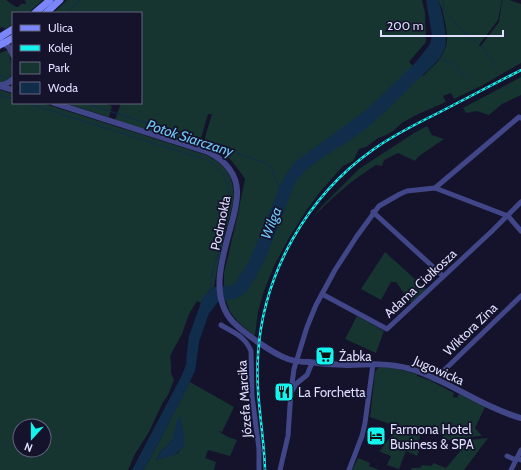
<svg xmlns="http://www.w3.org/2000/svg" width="521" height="470" font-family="Cabin,sans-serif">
<rect width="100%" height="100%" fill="#14132b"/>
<g fill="#163430" fill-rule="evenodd">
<polygon points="0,0 6,0 16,7 18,7 21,4 26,4 26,2 24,0 43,0 28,13 13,13 13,24 5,29 2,27 0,28"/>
<path d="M67,0H422L425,13L426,42L409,62L423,76C430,69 442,59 445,49C450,36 444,21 442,8L441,7L438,0H502L498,20L479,45L480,47L499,22L502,2L503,0H509L521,4V63L481,86L454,99L451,93L443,96L446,102L416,115L402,123L393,131L384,136L378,138L366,147L359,149L353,161L343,166L320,192L306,211L289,238L274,266L264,291L258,312L255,335H253L238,322L230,312L226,301L224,284V273L237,218L245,179L241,173L230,159L204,147L203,144L212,114H208L199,145L115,120L121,103H141V13H53Z"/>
<path d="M8,50C10,56 14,74 9,79C7,82 3,82 0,82V53Z"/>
<polygon points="521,77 521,95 502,104 489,115 477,111 466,113 463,108"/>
<path d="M0,90L13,94V103H42L206,155C227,165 236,180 233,203L219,258L214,287C208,291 204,296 201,303L197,301L189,314L182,334L173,350L170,357L171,363V373L174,380L168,395L163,402L149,432L135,454L128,470H0ZM20,426H44V450H20Z"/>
<polygon points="64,103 105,103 105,104 112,106 109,117"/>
<path d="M427,126L432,135L444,139L419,156L415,161L398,153L384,160L382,166L376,165C353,179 333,197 314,216L321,207L359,169L414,133Z"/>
<polygon points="385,252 426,289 411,303 396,282 391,282 381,300 361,289"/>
<polygon points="357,316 384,331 376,353 345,339"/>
<path d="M380,367L397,369L417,374V376L429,380L454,393L453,397L457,398L459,394L485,407L475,428L482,436C469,436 456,441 443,440V435L430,432H422L418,442L422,444L417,456L406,451L399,469L387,465L391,456L376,450L380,451L395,430H397L398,427L370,417L375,372L377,369Z"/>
<path d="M190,382L234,407L222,432L218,431L228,437L237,440L230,456L208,450L205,458L216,462L214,470H143L150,459ZM184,435V442L178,453L156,460L161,451L167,446L172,440Z"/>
<polygon points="488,438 464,470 411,470 412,468 420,468 422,465 431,466 434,463 446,468 461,450 458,445 456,443 469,440"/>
<polygon points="358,458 370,463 369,466 379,470 352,470"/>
</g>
<g fill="#102d4c">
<path d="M426,0H438C442,10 448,38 445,48C441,60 426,72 417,80C400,97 383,115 364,130C342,147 313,160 296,181L264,262L247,291L237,298L218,302L208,315L209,316H208L199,342V343L195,371L186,390L150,459L143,470H132L181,377L186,365L187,351L189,336L203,297L210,290L214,287L228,286L233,285L235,283L248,263L253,252L277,194L279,187L285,176L295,162L369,108L404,74L416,62L430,44L432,35Z"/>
<path d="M180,416L184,435V446C180,449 178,453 173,455C168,458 162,458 156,460L161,451L167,446L172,440L177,420Z"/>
</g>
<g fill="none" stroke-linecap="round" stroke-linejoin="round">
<g stroke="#102d4c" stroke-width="1">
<polyline points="443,0 444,9 457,25 481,46 491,59 495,66"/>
<polyline points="67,13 80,0"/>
<polyline points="438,58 452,64 468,79"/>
<polyline points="0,76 8,78"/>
<polyline points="0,95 13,99"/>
<path d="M26,103L207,160C233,175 231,199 225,225C222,237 219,249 216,261C213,270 210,280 211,289"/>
<polyline points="83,103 193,137 265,163 270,166 278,184 280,185"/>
</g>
<g stroke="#404687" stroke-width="5">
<polyline points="435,188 519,117 521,118"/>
<polyline points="373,212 443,276"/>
<polyline points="322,294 387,329 492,231 521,202"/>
<path d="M221,325C234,333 245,336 251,351L252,396L259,449V470"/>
<polyline points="435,379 521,296"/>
<polyline points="292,391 296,384 307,375 312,363"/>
<polyline points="507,456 516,460"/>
<polyline points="517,458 521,450"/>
<polyline points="280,470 288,436 291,391 294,369 307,327 316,305 335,270 357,236 379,206 400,194 407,191 435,188 508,216 521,231"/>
<polyline points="349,470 362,436 365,423 373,364"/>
<polyline points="511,470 517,458 521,460"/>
</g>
<g stroke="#404687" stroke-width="6">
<polyline points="0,41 9,47 13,55"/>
<path d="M0,85C6,85 9,83 13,79"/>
<polyline points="0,86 13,90"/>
<path d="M54,103L208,152C225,160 238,175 237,194C237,202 235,210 233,218C225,250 207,294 233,322C244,333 273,354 288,359C294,361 302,362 309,362C322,364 335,365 348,365C369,364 390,363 411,369C449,381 482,407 521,418"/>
</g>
<g stroke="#7a86f9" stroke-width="7">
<polyline points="35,13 50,0"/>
<polyline points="46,13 60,0"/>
<polyline points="0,37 13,29"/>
<polyline points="0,45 13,38"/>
</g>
<defs>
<path id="rail" d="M265,470C264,432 255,394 258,355C263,273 307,196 374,149C395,134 418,123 440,112C467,98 494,84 521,70"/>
</defs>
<use href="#rail" stroke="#14f4ef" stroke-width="2.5"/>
<use href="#rail" stroke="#14132b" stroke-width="1" stroke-dasharray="3" stroke-linecap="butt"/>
</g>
<defs>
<symbol id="supermarket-square" viewBox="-11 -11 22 22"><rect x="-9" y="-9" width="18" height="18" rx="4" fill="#14f4ef" stroke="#14132b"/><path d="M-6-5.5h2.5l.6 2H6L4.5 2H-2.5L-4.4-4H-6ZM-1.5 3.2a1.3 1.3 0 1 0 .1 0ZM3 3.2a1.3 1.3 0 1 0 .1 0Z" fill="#111"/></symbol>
<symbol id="restaurant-square" viewBox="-11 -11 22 22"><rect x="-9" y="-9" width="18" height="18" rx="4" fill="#14f4ef" stroke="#14132b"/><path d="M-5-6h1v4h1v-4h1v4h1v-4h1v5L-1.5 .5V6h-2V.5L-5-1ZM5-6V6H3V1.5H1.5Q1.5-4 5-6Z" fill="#111"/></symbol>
<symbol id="hotel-square" viewBox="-11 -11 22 22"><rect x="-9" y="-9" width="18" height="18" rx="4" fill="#14f4ef" stroke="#14132b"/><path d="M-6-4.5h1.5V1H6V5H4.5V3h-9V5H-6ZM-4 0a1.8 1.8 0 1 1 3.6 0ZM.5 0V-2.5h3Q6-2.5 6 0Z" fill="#111"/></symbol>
</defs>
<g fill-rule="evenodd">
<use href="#supermarket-square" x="314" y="345" width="22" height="22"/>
<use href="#restaurant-square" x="273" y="381" width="22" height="22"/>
<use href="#hotel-square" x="365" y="425" width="22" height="22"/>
</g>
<g text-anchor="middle" stroke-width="3.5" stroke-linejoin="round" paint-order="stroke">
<g font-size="13" fill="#dedefd" stroke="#14132b">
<text transform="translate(220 223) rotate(-78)" y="5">Podmokła</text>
<text transform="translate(420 283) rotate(-43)" y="5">Adama Ciołkosza</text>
<text transform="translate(470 329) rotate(-44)" y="5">Wiktora Zina</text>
<text transform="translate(439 370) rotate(24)" y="5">Jugowicka</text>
<text transform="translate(244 399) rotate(-94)" y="5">Józefa Marcika</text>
</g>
<g font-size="13" fill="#dedefd" stroke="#14132b" text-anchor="start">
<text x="339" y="361">Żabka</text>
<text x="298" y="397">La Forchetta</text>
<text x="390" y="434">Farmona Hotel<tspan x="390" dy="15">Business &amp; SPA</tspan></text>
</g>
<g font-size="14" font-style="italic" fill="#71caf8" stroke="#14132b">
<text transform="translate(190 138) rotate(18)" y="5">Potok Siarczany</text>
<text transform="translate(271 223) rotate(-68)" y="5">Wilga</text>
</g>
</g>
<rect x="12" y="12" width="130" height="92" fill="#14132b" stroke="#65647f"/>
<rect x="20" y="25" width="20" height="6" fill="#7a86f9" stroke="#65647f"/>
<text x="48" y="32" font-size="12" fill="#dedefd">Ulica</text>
<rect x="20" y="45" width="20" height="6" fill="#14f4ef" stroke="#65647f"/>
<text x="48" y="52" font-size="12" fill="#dedefd">Kolej</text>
<rect x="20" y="62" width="20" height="12" fill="#163430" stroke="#65647f"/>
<text x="48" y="72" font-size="12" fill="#dedefd">Park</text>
<rect x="20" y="82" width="20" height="12" fill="#102d4c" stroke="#65647f"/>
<text x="48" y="92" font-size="12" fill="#dedefd">Woda</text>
<g transform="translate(32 438) rotate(201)"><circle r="19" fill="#14132b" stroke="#65647f"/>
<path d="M0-3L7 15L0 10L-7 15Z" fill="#14f4ef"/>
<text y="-6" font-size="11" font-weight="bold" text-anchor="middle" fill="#dedefd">N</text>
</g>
<path d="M381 30v6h122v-6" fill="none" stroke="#dedefd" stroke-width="2"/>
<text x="387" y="30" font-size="12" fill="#dedefd" stroke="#14132b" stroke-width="3" paint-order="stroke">200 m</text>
</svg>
